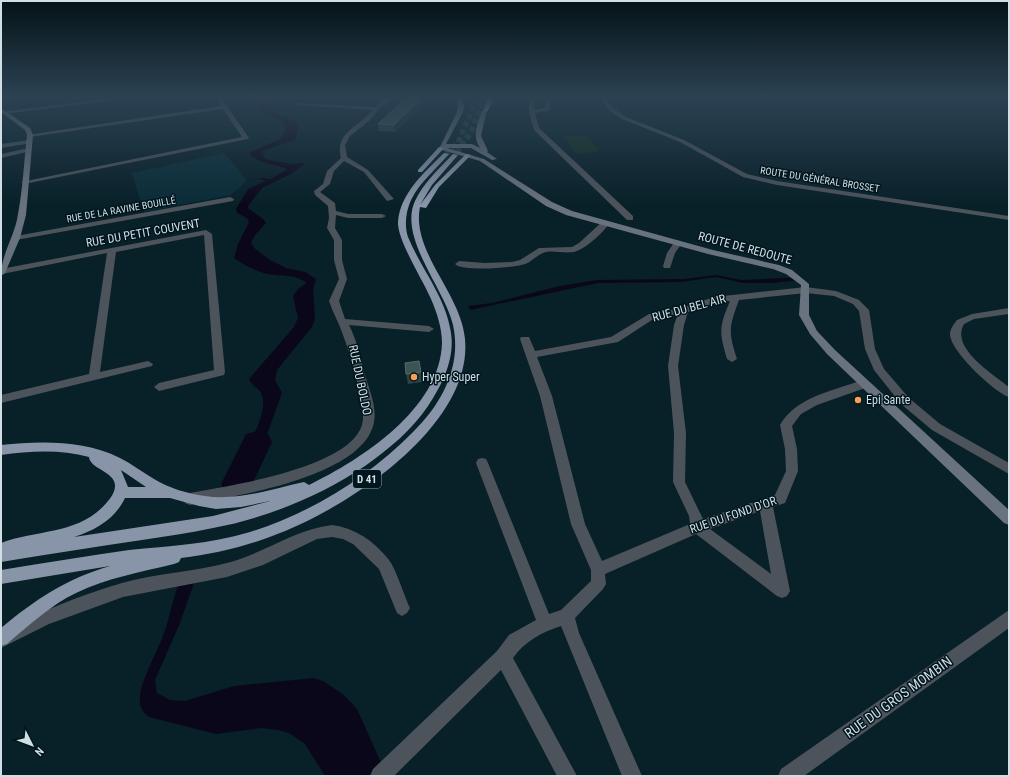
<svg xmlns="http://www.w3.org/2000/svg" width="1010" height="777" font-family="'Roboto Condensed',sans-serif">
<rect width="100%" height="100%" fill="#082028"/>
<polygon fill="#092c37" points="224,153 247,180 231,195 144,212 132,173"/>
<polygon fill="#152c1e" points="585,135 600,151 577,154 563,137"/>
<g fill="#0b071b">
<path d="M289,96H307C296,106 280,102 268,110L295,121L298,128L295,140L262,151L265,159L269,160L293,164L306,163L291,174L262,188L248,206L249,209L263,219L266,223L256,234L251,242L254,248L270,260L286,268L305,272L316,279L313,289L315,319L312,327L277,370L275,380L282,393L266,437L260,463L250,474L230,478C241,458 269,417 262,395C259,388 251,385 249,379L294,327L298,318L293,296L299,288L307,283C292,273 284,277 268,274C255,271 244,265 234,258L238,244L249,222L247,218L237,213L236,209L248,189L266,181L260,179L243,182L262,178L270,179L288,169L259,161L249,154L251,152L280,139L286,131L284,122L264,114L257,107L259,105L285,101Z"/>
<polygon points="717,275 741,280 782,278 797,278 800,280 772,283 743,283 716,277 681,282 598,283 470,310 468,306 492,303 560,286 597,280 683,279"/>
<path d="M194,583L180,623L155,680L157,693L170,700L185,701L234,686L314,678L323,681L344,695L357,709L383,767L393,776H325L305,744L289,733L278,730L261,728L216,734L149,717C141,711 139,705 140,696C140,683 159,648 164,633C170,617 172,601 178,586Z"/>
</g>
<g fill="none" stroke-linecap="round" stroke-linejoin="round">
<polygon fill="#0b071b" fill-rule="evenodd" points="257,431 268,434 272,442 248,493 237,497 226,493 221,484 246,434"/>
<g stroke="#263d44" stroke-width="5.5" stroke-dasharray="5.5 3" stroke-linecap="butt">
<polyline points="457,153 472,130 482,103"/>
<polyline points="446,154 458,143 478,96"/>
</g>
<g fill="#4d535b" fill-rule="evenodd">
<polygon points="14,96 1,99 1,97"/>
<polygon points="126,96 144,96 4,114 1,112"/>
<polygon points="215,96 220,96 249,138 248,139 24,184 21,182 242,137 223,109 30,137 27,135 221,106"/>
<polygon points="248,96 253,96 256,99 251,100"/>
<polygon points="334,96 321,98 319,97 319,96"/>
<path d="M359,96H368L384,100L391,96H397L381,107L370,120L350,136L345,145L347,157L368,170L394,199L387,201L364,172L344,161L334,171L330,184L320,192L335,203L336,211L348,214H382L386,216L382,218H348L336,215L335,228L342,240V260L347,279L339,301L345,319L429,326L434,329L429,332L349,325C357,341 361,358 365,375C369,389 377,407 374,422C364,477 235,496 190,505L185,503L183,499L185,495L190,493C227,486 362,467 363,418C363,399 350,353 343,335C339,323 333,313 329,301L339,279L334,260V240L327,228L329,218L328,206L315,195L314,191L323,184L327,171L341,158C334,132 360,127 372,110L295,105L298,103L375,107L381,102Z"/>
<polygon points="529,96 534,96 534,110 545,108 546,96 551,96 550,110 535,113 539,128 633,216 633,220 627,220 534,130 529,112"/>
<polygon points="571,96 575,96 575,97 573,98"/>
<polygon points="599,96 604,96 614,109 626,117 684,140 747,174 777,181 1009,216 1009,220 777,185 743,177 680,142 622,119 610,111"/>
<polygon points="30,140 32,141 32,143 1,148 1,144"/>
<polygon points="29,148 31,149 31,151 1,158 1,154"/>
<polygon points="230,197 234,199 233,201 16,240 12,238 16,236"/>
<path d="M603,221L610,223C602,233 589,246 577,251C566,255 553,249 543,253C536,256 531,262 525,264C513,268 463,272 455,264L459,261L485,263L512,262L520,260L539,248L572,247L579,243Z"/>
<polygon points="206,230 212,234 225,372 224,375 159,391 154,387 159,383 214,370 204,235 116,252 100,372 148,361 153,364 152,366 1,403 1,395 89,374 107,253 2,274 1,269"/>
<polygon points="675,241 682,243 675,253 670,268 664,268 663,266 667,253"/>
<path d="M806,287L836,291L859,300L869,310L875,349L884,369L909,398L940,424L1009,463V474L932,430L901,404L874,370L865,349L859,311L853,304L834,296L806,293L739,300C729,327 728,331 737,359L732,362L727,359C719,332 719,327 730,301L715,303L688,312L684,325L678,366L686,433L685,482L703,519L775,495L786,471L785,449L780,425C796,397 832,391 860,381L864,380L869,384L868,387L817,405L801,414L792,426L797,449L798,471L785,503L773,507L790,591L787,596L782,598L777,596L696,534L605,574L606,584L603,589L575,618L579,633L642,776H622L561,626C542,632 524,642 513,658L577,776H557L501,670L394,776H370L373,769L497,651L509,635L536,620L476,463L478,459L482,458L486,459L488,463L549,614L561,610L591,581V570L571,524L540,396L520,339L521,337H529L535,351L611,337L649,314L682,308L714,297ZM678,314L674,325L668,366L674,433L673,482L689,516L690,524L602,561L585,524L552,396L537,357L618,342L655,318ZM760,511L771,574L710,529Z"/>
<path d="M1009,308V314L974,319L964,324C950,348 993,374 1009,387V397C994,392 950,351 950,334C950,329 954,324 957,320L972,314Z"/>
<path d="M332,525C355,528 374,541 389,560C396,569 404,595 410,608L407,613L402,616L397,613L379,569L353,544L343,539L332,537L317,539L263,565L227,577L123,597L49,624L1,648V631C40,612 80,595 122,583C156,573 193,572 227,563C263,554 295,529 332,525Z"/>
<polygon points="1009,610 1009,628 804,776 778,776 781,769"/>
</g>
<polygon fill="#4d535b" fill-rule="evenodd" points="493,96 498,96 487,112 483,112"/>
<g fill="#69727f" fill-rule="evenodd">
<path d="M456,96H461L464,106L463,112L446,144H472L480,148C472,136 477,124 482,111L487,110L481,136L488,151L487,152L497,159L492,160L471,148H447L484,159L552,202L572,211L713,250L779,265L792,270L809,284V315L817,331L835,350L1009,510V525L1004,523L827,354L810,334L799,315L801,285L786,274L773,269L708,254L566,215L546,206L480,161L439,149L457,112L458,106Z"/>
<path d="M1,108L30,128L33,135L26,215L20,238L5,273L1,276C1,254 15,236 18,214C23,188 24,161 27,135L25,130L1,112Z"/>
</g>
<g fill="#8895a8" fill-rule="evenodd">
<polygon points="488,96 493,96 488,111 483,112"/>
<polygon points="439,147 444,148 422,172 418,172 418,170"/>
<path d="M444,153L449,154C436,169 420,182 411,200C406,211 404,225 408,237C421,269 446,297 451,333C455,359 442,385 428,406C412,430 389,449 365,466C320,496 267,518 213,528C190,533 166,536 142,540C95,547 48,554 1,562V543C38,529 81,535 108,501C112,496 115,492 115,485C114,471 90,469 89,457C60,449 30,451 1,455V445C41,441 83,440 120,458C132,464 142,472 154,479C169,488 188,494 205,496C238,501 272,489 304,482L309,485C362,459 440,409 442,343C442,328 437,313 431,299C423,280 397,240 398,222C400,193 425,172 444,153ZM121,470L146,487H128ZM125,498H170L199,506L216,509L241,507L270,501L213,516L74,537C96,530 115,519 125,498Z"/>
<path d="M453,154L458,155L432,185L420,205L435,185L466,154L471,155L439,187L426,208L420,207C411,252 461,293 465,339C473,425 350,506 280,533C248,546 215,554 181,558L179,562L174,564C141,572 107,578 76,593C51,605 29,625 7,644L1,646V628C36,599 66,579 110,566L1,584V570C44,563 86,556 129,550C169,546 211,544 250,532C311,513 369,477 414,431C442,403 462,366 453,325C445,289 398,238 415,201C423,183 440,168 453,154Z"/>
</g>
</g>
<g fill="#2a4442">
<polygon points="408,96 428,96 428,99 395,132 379,131 378,124"/>
<polygon points="419,361 422,382 408,384 406,374"/>
</g>
<polygon fill="#152e30" points="424,96 428,96 428,99 395,132 394,125"/>
<g fill="#3c5454" stroke="#536a6a">
<polygon points="408,96 424,96 394,125 378,124"/>
<polygon points="419,361 421,372 406,374 405,363"/>
</g>
<linearGradient id="sky" x2="0" y2="1"><stop stop-color="#041216"/><stop offset="0.47" stop-color="#2c4253"/><stop offset="1" stop-color="#2c4253" stop-opacity="0"/></linearGradient>
<rect width="1010" height="205" fill="url(#sky)"/>
<g fill="#fc9d53" stroke="#01161e" stroke-width="1.5">
<circle cx="414" cy="377" r="4"/>
<circle cx="858" cy="400" r="4"/>
</g>
<g text-anchor="middle" stroke-width="3" stroke-linejoin="round" paint-order="stroke">
<g font-size="10" fill="#d1dfe4" stroke="#01161e">
<text transform="translate(820 179) rotate(9)" y="4">ROUTE DU GÉNÉRAL BROSSET</text>
<text transform="translate(121 209) rotate(-10)" y="4">RUE DE LA RAVINE BOUILLÉ</text>
</g>
<rect fill="#01161e" stroke="#93a3a9" stroke-width="1" x="353" y="470" width="28" height="18" rx="3"/>
<g font-size="11" font-weight="bold" fill="#d1dfe4">
<text x="367" y="483">D 41</text>
</g>
<g font-size="12" fill="#d1dfe4" stroke="#01161e">
<text transform="translate(143 233) rotate(-10)" y="4">RUE DU PETIT COUVENT</text>
<text transform="translate(745 248) rotate(15)" y="4">ROUTE DE REDOUTE</text>
<text transform="translate(689 308) rotate(-15)" y="4">RUE DU BEL AIR</text>
<text transform="translate(360 380) rotate(78)" y="4">RUE DU BOLDO</text>
<text transform="translate(733 515) rotate(-19)" y="4">RUE DU FOND D'OR</text>
</g>
<g font-size="12" fill="#d1dfe4" stroke="#01161e" text-anchor="start">
<text x="422" y="381">Hyper Super</text>
<text x="866" y="404">Epi Sante</text>
</g>
<g font-size="14" fill="#d1dfe4" stroke="#01161e">
<text transform="translate(898 697) rotate(-36)" y="5">RUE DU GROS MOMBIN</text>
</g>
</g>
<rect width="1010" height="777" fill="none" stroke="#d1dfe4" stroke-width="4"/>
<g transform="translate(32 745) rotate(132)" stroke="#01161e" stroke-width="3" paint-order="stroke">
<path d="M0-3L7 15L0 10L-7 15Z" fill="#d1dfe4"/>
<text y="-6" font-size="11" font-weight="bold" text-anchor="middle" fill="#d1dfe4">N</text>
</g>
</svg>
